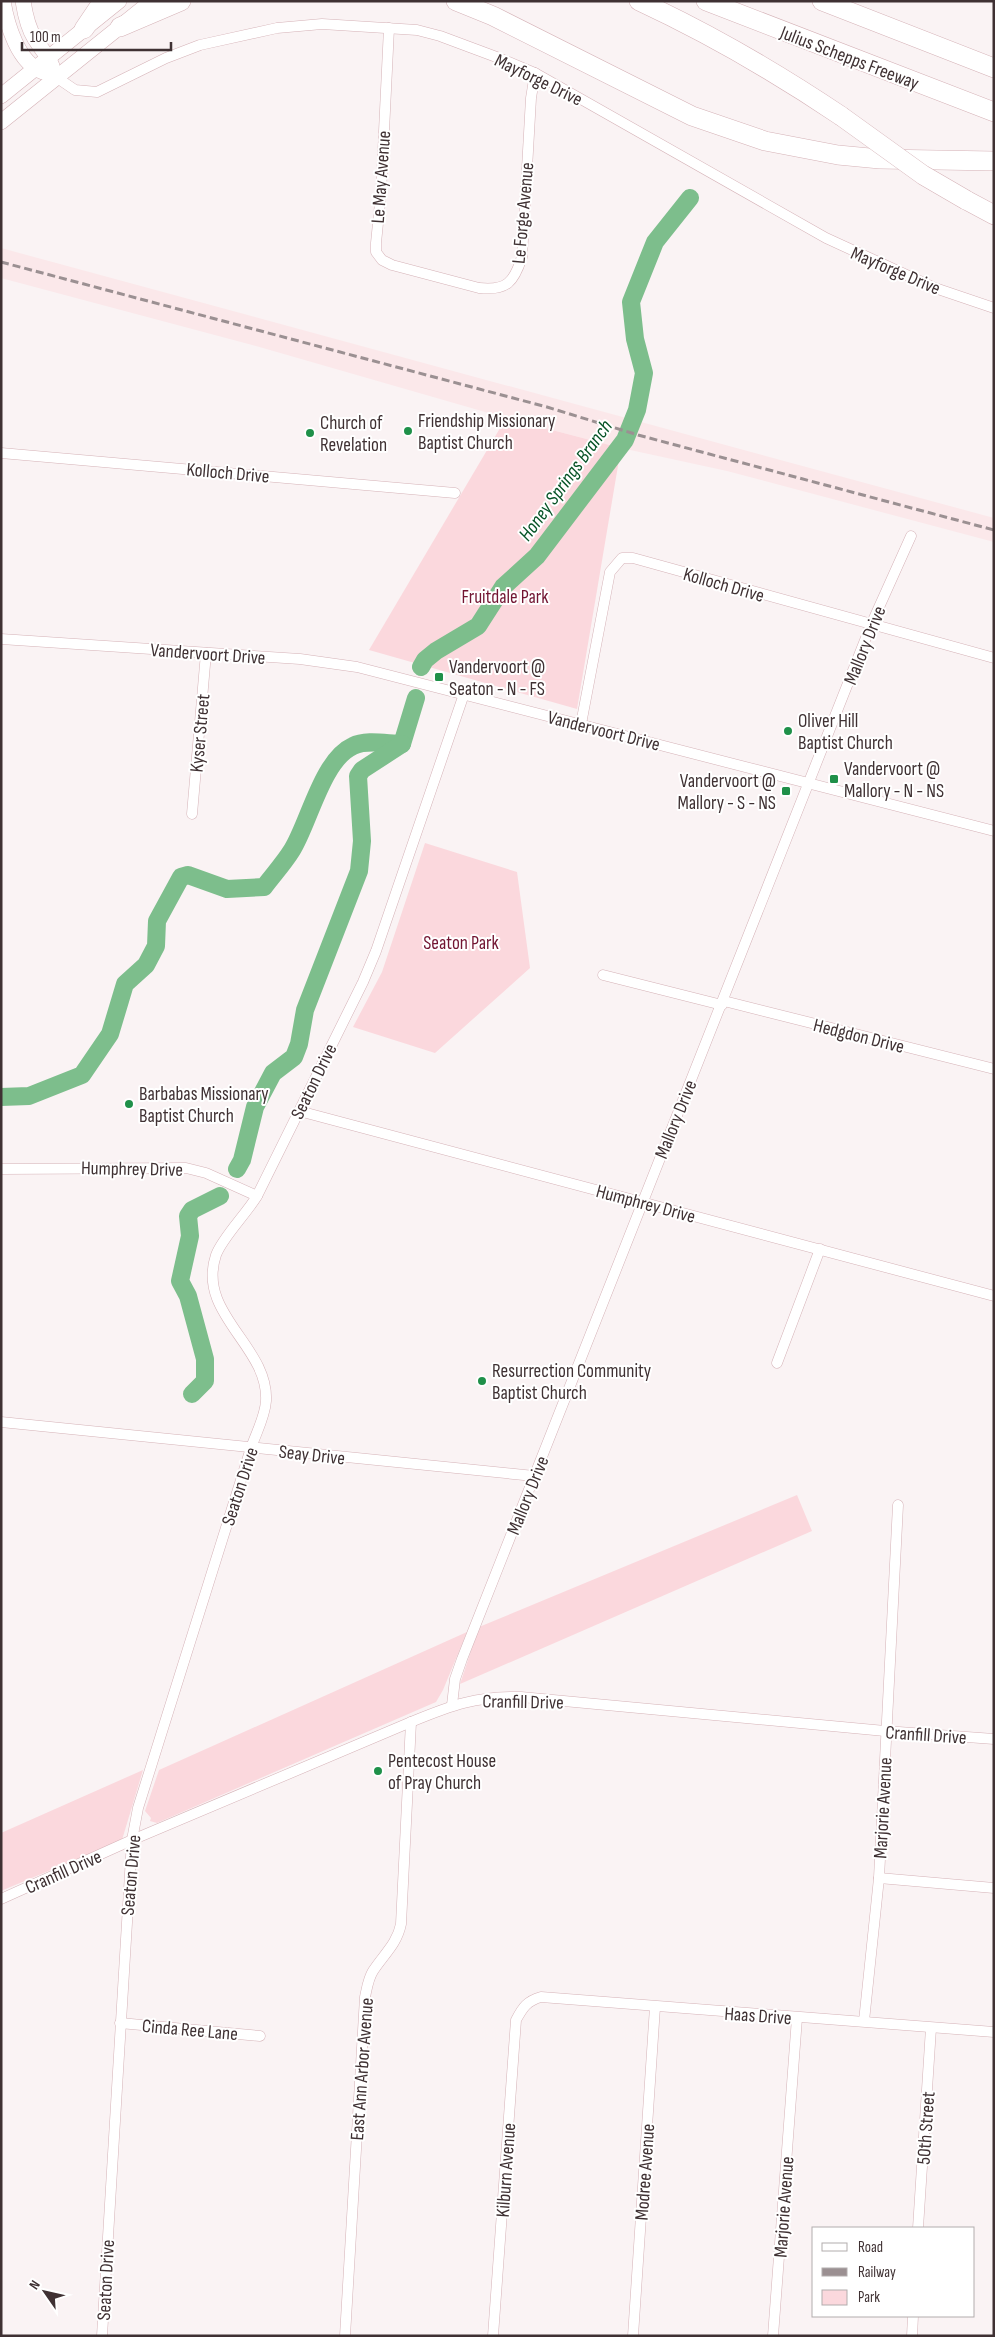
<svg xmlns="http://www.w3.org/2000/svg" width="995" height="2337" font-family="'Sofia Sans Condensed',sans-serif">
<rect width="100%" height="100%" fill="#faf3f4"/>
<polygon fill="#fbe8ea" points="1,248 994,518 994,542 727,471 621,448 506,418 256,346 1,278"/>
<g fill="#fbd8dd">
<polygon points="506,418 621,448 577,709 369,650"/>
<polygon points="425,843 517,872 530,968 435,1053 353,1027 382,972"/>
<polygon points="797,1495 812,1531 460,1684 479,1627"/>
<polygon points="467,1632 443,1690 436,1702 157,1823 150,1821 151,1818 145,1811 159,1770"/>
<polygon points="143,1770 122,1840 1,1891 1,1833"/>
</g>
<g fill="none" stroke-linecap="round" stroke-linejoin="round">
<g stroke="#7dbe8c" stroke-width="18">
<polyline points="421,667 425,660 436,651 478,626 503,587 537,556 625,440 637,410 644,373 635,339 631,302 655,242 690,198"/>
<path d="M1,1097L29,1096L82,1075L110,1034L125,984L146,965L156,946L157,921L181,877L188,875L227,889L264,887C273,875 284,863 292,850C309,823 322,760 353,746C366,739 388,744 402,744L416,698"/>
<polyline points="237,1169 242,1160 255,1107 273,1073 294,1057 299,1044 305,1010 359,871 362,841 358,776 362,770 402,744"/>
<polyline points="192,1394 205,1381 205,1359 188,1296 180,1281 190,1236 188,1216 192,1210 220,1196"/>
</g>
<defs>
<g id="street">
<path d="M389,28L381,193L376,243V252L382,260L392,265L479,288C507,291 514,282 522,257L531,98L535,73"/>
<polyline points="56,77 75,90 97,92 166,58 200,45 277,28 322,24 417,30 440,36 499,58 535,73 826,238 935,288 994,308"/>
<polyline points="1,453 455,493"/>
<polyline points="1,639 300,659 357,667 994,831"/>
<polyline points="581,724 610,572 622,558 633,558 994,658"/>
<polyline points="192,814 206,653"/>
<polyline points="603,975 722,1005"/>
<polyline points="724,1001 994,1069"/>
<polyline points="299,1111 994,1296"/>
<polyline points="1,1169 186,1168 206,1173 257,1196"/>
<polyline points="777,1363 820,1249"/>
<polyline points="1,1422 534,1476"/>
<polyline points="452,1705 455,1679 462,1659 871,625 911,536"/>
<polyline points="879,1878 994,1888"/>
<path d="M1,1899L132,1840L411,1722C452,1705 477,1696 521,1697L885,1731L994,1739"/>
<polyline points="864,2021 879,1878 898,1505"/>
<polyline points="120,2023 260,2036"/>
<polyline points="918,2228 931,2028"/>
<path d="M102,2336L132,1840L138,1808L251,1448C256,1433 265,1417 266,1401C269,1346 196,1314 216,1255C222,1238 247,1213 257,1196L363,982L376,951L464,694"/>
<path d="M345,2336L365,1997C367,1988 368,1979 373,1971C384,1954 397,1944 401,1924L411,1722"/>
<path d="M493,2336L516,2020C523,2007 527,2001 541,1997L994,2032"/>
<polyline points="633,2336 655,2007"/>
<polyline points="773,2336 797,2018"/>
<polyline points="912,2336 913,2316"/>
</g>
<g id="secondary">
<path d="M3,1C7,25 18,63 43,72"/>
<path d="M23,1C25,14 28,28 35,39C41,49 48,55 52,66"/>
<polyline points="1,96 119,1"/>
<polyline points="1,122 152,1"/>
</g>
<g id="highway">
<polyline points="456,1 493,16 692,116 765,141 838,155 880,159 994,161"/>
<path d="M639,1C710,34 777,73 841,116"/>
<polyline points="706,1 994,112"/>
<polyline points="822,1 994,68"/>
<polyline points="120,27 181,1"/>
<polyline points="84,29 103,1"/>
<polyline points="966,200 994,215"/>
</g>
</defs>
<use href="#street" stroke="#d5b2b7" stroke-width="11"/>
<use href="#secondary" stroke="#d5b2b7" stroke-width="16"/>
<use href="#highway" stroke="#d5b2b7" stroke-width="20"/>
<use href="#street" stroke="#fff" stroke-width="10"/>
<use href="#secondary" stroke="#fff" stroke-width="15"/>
<use href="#highway" stroke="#fff" stroke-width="19"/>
<polyline stroke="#9b9092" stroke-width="3" stroke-dasharray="8 4" stroke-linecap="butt" points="1,262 547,407 638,435 994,530"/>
<defs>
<polyline id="highway-bridge" points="841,116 923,175 966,200"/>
</defs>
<use href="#highway-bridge" stroke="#d5b2b7" stroke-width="20" stroke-linecap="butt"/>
<use href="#highway-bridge" stroke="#fff" stroke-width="19"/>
</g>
<g fill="#1f9049" stroke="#fff" stroke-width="2">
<circle cx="408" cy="431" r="5"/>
<circle cx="310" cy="433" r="5"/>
<rect x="434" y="672" width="10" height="10" rx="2.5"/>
<circle cx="788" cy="731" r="5"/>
<rect x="829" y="774" width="10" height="10" rx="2.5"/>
<rect x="781" y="786" width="10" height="10" rx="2.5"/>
<circle cx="129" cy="1104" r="5"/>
<circle cx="482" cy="1381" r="5"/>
<circle cx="378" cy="1771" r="5"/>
</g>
<g text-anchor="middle" stroke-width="4" stroke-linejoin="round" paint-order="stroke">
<g font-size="19" fill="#3f3133" stroke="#fff">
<text transform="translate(850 57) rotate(21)" y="7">Julius Schepps Freeway</text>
<text transform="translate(539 79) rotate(26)" y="7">Mayforge Drive</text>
<text transform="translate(380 177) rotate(-86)" y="7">Le May Avenue</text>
<text transform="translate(522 213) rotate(-85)" y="7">Le Forge Avenue</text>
<text transform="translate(896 270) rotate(23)" y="7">Mayforge Drive</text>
<text transform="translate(228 472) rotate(5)" y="7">Kolloch Drive</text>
<text transform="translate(724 584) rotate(16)" y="7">Kolloch Drive</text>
<text transform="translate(864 645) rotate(-68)" y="7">Mallory Drive</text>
<text transform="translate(208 653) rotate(4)" y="7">Vandervoort Drive</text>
<text transform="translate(604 730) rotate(14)" y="7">Vandervoort Drive</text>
<text transform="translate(199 733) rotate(-85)" y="7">Kyser Street</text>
<text transform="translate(859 1035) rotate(14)" y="7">Hedgdon Drive</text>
<text transform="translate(313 1081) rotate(-64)" y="7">Seaton Drive</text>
<text transform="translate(675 1119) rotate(-68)" y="7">Mallory Drive</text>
<text transform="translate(132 1168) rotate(1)" y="7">Humphrey Drive</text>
<text transform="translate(646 1203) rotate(15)" y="7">Humphrey Drive</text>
<text transform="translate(312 1454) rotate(6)" y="7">Seay Drive</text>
<text transform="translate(239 1486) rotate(-72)" y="7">Seaton Drive</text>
<text transform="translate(527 1495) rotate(-68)" y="7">Mallory Drive</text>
<text transform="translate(523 1701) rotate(1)" y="7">Cranfill Drive</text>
<text transform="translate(926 1734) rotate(4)" y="7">Cranfill Drive</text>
<text transform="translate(882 1808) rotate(-87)" y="7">Marjorie Avenue</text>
<text transform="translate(63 1871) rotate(-24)" y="7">Cranfill Drive</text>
<text transform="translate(130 1875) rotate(-85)" y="7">Seaton Drive</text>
<text transform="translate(758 2015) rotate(4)" y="7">Haas Drive</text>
<text transform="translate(190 2029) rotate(5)" y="7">Cinda Ree Lane</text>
<text transform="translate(361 2069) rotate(-86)" y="7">East Ann Arbor Avenue</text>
<text transform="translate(925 2128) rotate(-86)" y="7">50th Street</text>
<text transform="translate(505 2170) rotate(-86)" y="7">Kilburn Avenue</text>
<text transform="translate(644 2172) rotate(-86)" y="7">Modree Avenue</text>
<text transform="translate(783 2207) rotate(-86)" y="7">Marjorie Avenue</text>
<text transform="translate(105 2280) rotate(-87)" y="7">Seaton Drive</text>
</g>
<g font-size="19" fill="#3f3133" stroke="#fff" text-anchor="start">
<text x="418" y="427">Friendship Missionary<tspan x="418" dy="22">Baptist Church</tspan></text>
<text x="320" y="429">Church of<tspan x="320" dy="22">Revelation</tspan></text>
<text x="449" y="673">Vandervoort @<tspan x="449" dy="22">Seaton - N - FS</tspan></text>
<text x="798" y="727">Oliver Hill<tspan x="798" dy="22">Baptist Church</tspan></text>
<text x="844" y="775">Vandervoort @<tspan x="844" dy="22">Mallory - N - NS</tspan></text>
<text x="776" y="787" text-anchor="end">Vandervoort @<tspan x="776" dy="22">Mallory - S - NS</tspan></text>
<text x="139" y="1100">Barbabas Missionary<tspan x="139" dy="22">Baptist Church</tspan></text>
<text x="492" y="1377">Resurrection Community<tspan x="492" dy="22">Baptist Church</tspan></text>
<text x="388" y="1767">Pentecost House<tspan x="388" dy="22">of Pray Church</tspan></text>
</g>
<g font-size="19" fill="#721532" stroke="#fff">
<text x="505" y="603">Fruitdale Park</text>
<text x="461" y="949">Seaton Park</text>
</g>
<g font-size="20" font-style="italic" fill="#065326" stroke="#fff">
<text transform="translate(565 480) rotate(-54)" y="7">Honey Springs Branch</text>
</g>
</g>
<rect width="995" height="2337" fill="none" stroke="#3f3133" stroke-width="5"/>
<rect x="812" y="2227" width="162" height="90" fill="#ffffff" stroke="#b2adad"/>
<rect x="822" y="2243" width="25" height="8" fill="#ffffff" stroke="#b2adad"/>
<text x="858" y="2252" font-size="15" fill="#3f3133">Road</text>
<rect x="822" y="2268" width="25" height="8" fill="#9b9092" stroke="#b2adad"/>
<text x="858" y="2277" font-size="15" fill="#3f3133">Railway</text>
<rect x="822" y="2290" width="25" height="15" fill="#fbd8dd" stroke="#b2adad"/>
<text x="858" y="2302" font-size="15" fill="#3f3133">Park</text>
<g transform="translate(45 2292) rotate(304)" stroke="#ffffff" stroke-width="4" paint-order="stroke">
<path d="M0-4L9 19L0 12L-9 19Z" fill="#3f3133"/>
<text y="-8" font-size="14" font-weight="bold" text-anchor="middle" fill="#3f3133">N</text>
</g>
<path d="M22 42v8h149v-8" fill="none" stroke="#3f3133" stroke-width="2.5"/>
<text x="30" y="42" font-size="15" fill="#3f3133" stroke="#ffffff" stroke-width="4" paint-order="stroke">100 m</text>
</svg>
